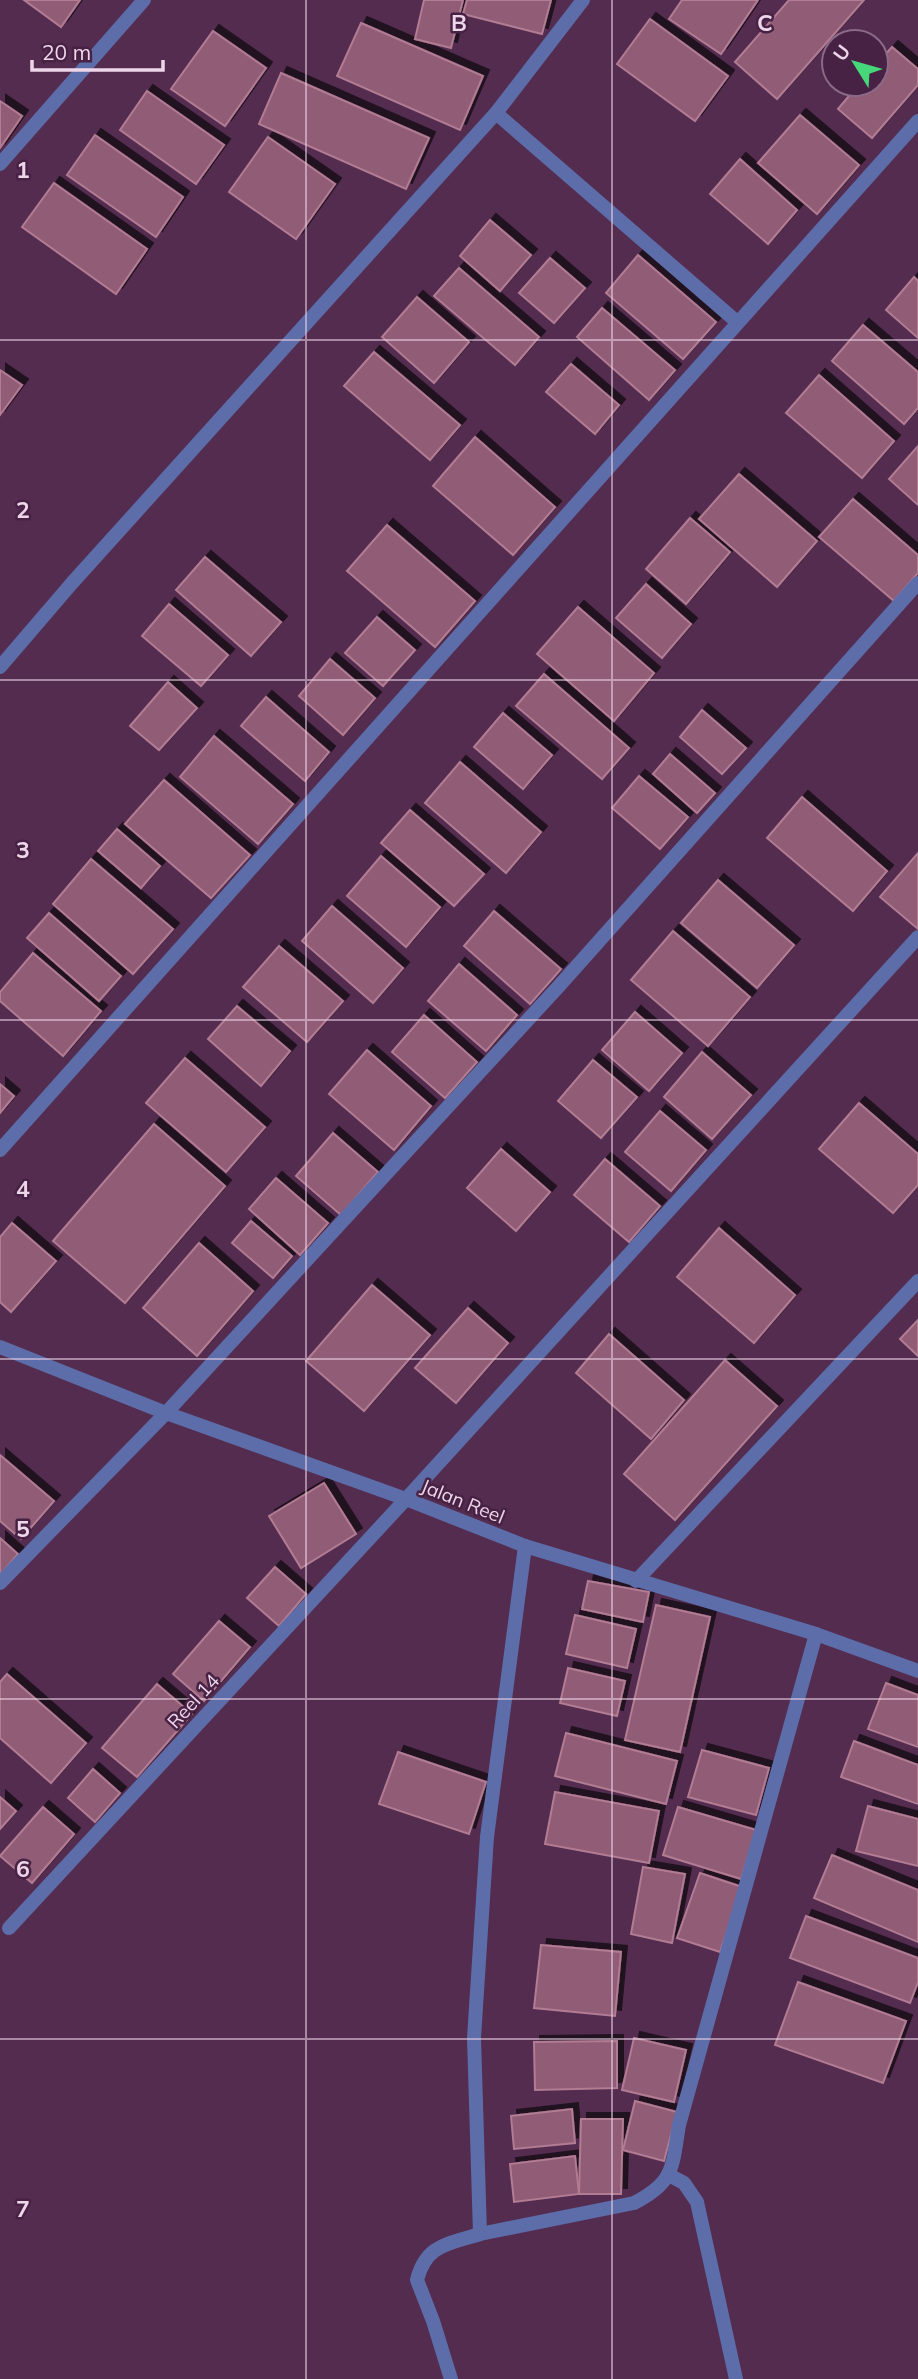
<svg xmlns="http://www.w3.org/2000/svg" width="918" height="2379" font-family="Mulish,sans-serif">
<defs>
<filter id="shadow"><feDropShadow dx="6" dy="-6" stdDeviation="0" flood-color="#0009"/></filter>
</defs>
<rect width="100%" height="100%" fill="#532c4f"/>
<g fill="#915c74" stroke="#b27b93" stroke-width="2" filter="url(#shadow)">
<polygon points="24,0 80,0 61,27"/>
<polygon points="424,0 463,0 451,48 415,39"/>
<polygon points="467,0 551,0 542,34 463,14"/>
<polygon points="682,0 758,0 721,54 669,19"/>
<polygon points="789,0 864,0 777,99 735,62"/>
<polygon points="650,19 728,76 695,121 617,64"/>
<polygon points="361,23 483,76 460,130 337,76"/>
<polygon points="213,31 266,68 225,126 171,89"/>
<polygon points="892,47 918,69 918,85 872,138 838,109 859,84 876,84 876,65"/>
<polygon points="281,73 429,138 406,189 259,124"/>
<polygon points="147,91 224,145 196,184 120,130"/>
<polygon points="0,101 22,116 0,148"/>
<polygon points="800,115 859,165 817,214 758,163"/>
<polygon points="95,135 183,197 156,237 67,175"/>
<polygon points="268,137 335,184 296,239 229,192"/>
<polygon points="740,159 797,210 768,244 710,194"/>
<polygon points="54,183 147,249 116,294 22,227"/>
<polygon points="490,220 531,255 500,291 460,256"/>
<polygon points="638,255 716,322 683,359 606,293"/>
<polygon points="550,258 585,288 554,323 519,293"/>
<polygon points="459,268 539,337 515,365 434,296"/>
<polygon points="914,277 918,281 918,338 886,310"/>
<polygon points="417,297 469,342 434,383 382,337"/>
<polygon points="602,308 675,370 649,400 577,337"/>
<polygon points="863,325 918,372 918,408 904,424 832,361"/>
<polygon points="374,352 460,425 430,460 344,386"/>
<polygon points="571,364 619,405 595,434 546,392"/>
<polygon points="0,370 22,385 0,415"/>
<polygon points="819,375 894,441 862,478 786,413"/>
<polygon points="475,437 555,507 513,555 433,486"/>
<polygon points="918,446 918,505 889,479"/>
<polygon points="739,474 817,541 777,587 699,519"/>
<polygon points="853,499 918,555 918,573 894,601 819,537"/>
<polygon points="690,518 730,552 686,604 646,569"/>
<polygon points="387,525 475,601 435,647 347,571"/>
<polygon points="205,557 281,622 251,656 176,590"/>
<polygon points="646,584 691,624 662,658 616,618"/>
<polygon points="169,604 228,655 201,686 142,636"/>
<polygon points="578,607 654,673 614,721 537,654"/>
<polygon points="377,617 415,650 383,686 345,653"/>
<polygon points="330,659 375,698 343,735 299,696"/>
<polygon points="544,674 629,748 602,779 516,706"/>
<polygon points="168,682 197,708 159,750 130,726"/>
<polygon points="266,697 329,752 305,781 241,726"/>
<polygon points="702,710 746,748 722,774 680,737"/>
<polygon points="503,713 552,755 523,789 474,747"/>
<polygon points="214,736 293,804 258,844 180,777"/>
<polygon points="670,754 715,793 697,813 653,774"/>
<polygon points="460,762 541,832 506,873 425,803"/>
<polygon points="639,776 688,817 660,849 612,808"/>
<polygon points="164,780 250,855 211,898 125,824"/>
<polygon points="802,797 887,871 853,911 767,838"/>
<polygon points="410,810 484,874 454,906 381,843"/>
<polygon points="117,829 160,866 141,888 98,851"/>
<polygon points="918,853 918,929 880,897"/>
<polygon points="381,856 440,907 406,947 347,896"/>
<polygon points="91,859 173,929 133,974 53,904"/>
<polygon points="718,880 794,945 757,988 681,923"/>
<polygon points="332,906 403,968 373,1003 302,941"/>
<polygon points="494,911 561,969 530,1004 464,946"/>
<polygon points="49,913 121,976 99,1001 27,938"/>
<polygon points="673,931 750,997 708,1046 631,980"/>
<polygon points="279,946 343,1001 307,1042 243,987"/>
<polygon points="33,953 101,1011 63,1056 0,1001 0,992"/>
<polygon points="459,964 517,1015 486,1051 428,1001"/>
<polygon points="237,1006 290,1051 261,1086 208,1039"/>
<polygon points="635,1012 682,1053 649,1091 602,1050"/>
<polygon points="424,1015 477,1062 445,1098 392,1052"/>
<polygon points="367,1050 431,1106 394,1150 329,1094"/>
<polygon points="702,1052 751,1095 712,1139 664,1097"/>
<polygon points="185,1058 265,1127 226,1172 146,1103"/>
<polygon points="593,1060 637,1097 601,1138 558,1101"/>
<polygon points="0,1084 14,1096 0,1113"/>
<polygon points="859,1103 918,1154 918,1185 893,1213 819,1149"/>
<polygon points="660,1111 706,1150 671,1191 625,1152"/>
<polygon points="154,1124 225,1186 125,1303 53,1241"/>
<polygon points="333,1133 378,1172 341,1215 296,1176"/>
<polygon points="501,1149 550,1192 516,1231 467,1188"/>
<polygon points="605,1159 660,1206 629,1242 574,1195"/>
<polygon points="276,1178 328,1223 300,1255 249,1209"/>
<polygon points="251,1221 292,1256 273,1278 232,1243"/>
<polygon points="12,1223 56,1261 11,1312 0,1302 0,1237"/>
<polygon points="719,1228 795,1295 754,1343 677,1277"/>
<polygon points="199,1243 253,1291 197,1356 143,1308"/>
<polygon points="372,1285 430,1335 364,1411 306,1361"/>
<polygon points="468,1308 508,1343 456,1403 415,1368"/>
<polygon points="918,1320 918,1356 900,1339"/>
<polygon points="609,1334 684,1400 651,1439 576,1373"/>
<polygon points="725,1360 777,1406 675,1520 624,1474"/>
<polygon points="0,1455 54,1501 21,1539 0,1521"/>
<polygon points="324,1483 356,1534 301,1568 269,1516"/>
<polygon points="0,1538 18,1554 0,1575"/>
<polygon points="275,1567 306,1594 279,1626 247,1598"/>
<polygon points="588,1581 649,1592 643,1622 582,1609"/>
<polygon points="656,1605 710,1617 680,1752 625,1740"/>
<polygon points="575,1615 636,1629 627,1668 566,1654"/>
<polygon points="219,1621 250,1647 204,1701 173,1674"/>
<polygon points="568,1668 625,1681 617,1716 560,1703"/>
<polygon points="7,1674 86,1743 51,1783 0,1738 0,1682"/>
<polygon points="886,1683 918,1695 918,1747 868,1729"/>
<polygon points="157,1684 192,1714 137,1777 102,1748"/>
<polygon points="566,1733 677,1761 666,1804 555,1776"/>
<polygon points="854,1741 918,1765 918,1804 841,1777"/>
<polygon points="702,1750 769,1768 756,1815 688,1797"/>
<polygon points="398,1752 486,1782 469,1834 379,1804"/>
<polygon points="93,1769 120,1793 95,1822 68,1798"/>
<polygon points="555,1792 659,1811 649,1863 545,1844"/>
<polygon points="0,1797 16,1811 0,1829"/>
<polygon points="868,1806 918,1819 918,1866 856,1851"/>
<polygon points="43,1807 74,1834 32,1883 0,1856"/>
<polygon points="678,1807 756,1830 741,1879 663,1855"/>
<polygon points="832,1855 918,1890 918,1942 814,1898"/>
<polygon points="643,1867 685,1874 672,1943 631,1934"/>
<polygon points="700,1873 742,1887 720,1952 677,1938"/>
<polygon points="806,1916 918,1958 918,1982 910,2003 790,1958"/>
<polygon points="541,1945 621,1952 615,2016 534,2008"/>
<polygon points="798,1982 906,2021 883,2083 775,2045"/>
<polygon points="634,2038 686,2050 674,2102 622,2090"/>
<polygon points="617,2041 617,2088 535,2090 534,2042"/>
<polygon points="635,2101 677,2112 664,2161 623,2150"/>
<polygon points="572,2109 575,2143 514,2149 511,2116"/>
<polygon points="581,2119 623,2119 621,2194 579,2194"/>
<polygon points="575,2156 579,2194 514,2202 510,2164"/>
</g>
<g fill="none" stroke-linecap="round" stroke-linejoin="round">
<g stroke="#5d6da9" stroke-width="14">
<polyline points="496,113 737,322"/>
<polyline points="0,164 144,0"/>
<polyline points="0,667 72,583 496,113 583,0"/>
<polyline points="0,1150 918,121"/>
<polyline points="0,1347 166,1413 406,1499 525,1546 816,1634 918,1671"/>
<path d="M525,1546L487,1837L474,2038L480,2234L634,2203C675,2182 672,2167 679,2125L816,1634"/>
<polyline points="636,1581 918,1281"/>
<polyline points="0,1583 166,1413 559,986 918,583"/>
<polyline points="9,1928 406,1499 918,937"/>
<polyline points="669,2175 684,2183 697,2202 736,2379"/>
<path d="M451,2379L433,2321L417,2280C426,2244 449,2244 480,2234"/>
</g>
</g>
<path fill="none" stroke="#eed6ea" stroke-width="2" stroke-opacity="0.55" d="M306,0V2379M612,0V2379M0,340H918M0,680H918M0,1020H918M0,1359H918M0,1699H918M0,2039H918"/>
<g text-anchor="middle" stroke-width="5" stroke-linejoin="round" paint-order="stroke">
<g font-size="19" fill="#eed6ea" stroke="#482244">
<text transform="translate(463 1501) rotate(22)" y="7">Jalan Reel</text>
<text transform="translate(193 1701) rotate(-47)" y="7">Reel 14</text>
</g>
</g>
<g font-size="23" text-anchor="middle" font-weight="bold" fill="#eed6ea" stroke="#482244" stroke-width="5" stroke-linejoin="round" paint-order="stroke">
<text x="459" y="31">B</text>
<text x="765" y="31">C</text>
<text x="23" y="178">1</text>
<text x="23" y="518">2</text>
<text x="23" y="858">3</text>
<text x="23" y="1197">4</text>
<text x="23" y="1537">5</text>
<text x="23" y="1877">6</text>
<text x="23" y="2217">7</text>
</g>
<g transform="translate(855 63) rotate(307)"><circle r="33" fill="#482244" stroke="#8a6a86" stroke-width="2"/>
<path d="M0-5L12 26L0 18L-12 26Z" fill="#45d77a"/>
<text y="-10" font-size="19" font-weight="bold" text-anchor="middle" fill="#eed6ea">U</text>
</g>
<path d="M32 60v10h131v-10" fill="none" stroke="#eed6ea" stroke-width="3.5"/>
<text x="42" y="60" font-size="21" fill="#eed6ea" stroke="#482244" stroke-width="5" paint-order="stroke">20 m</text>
</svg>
